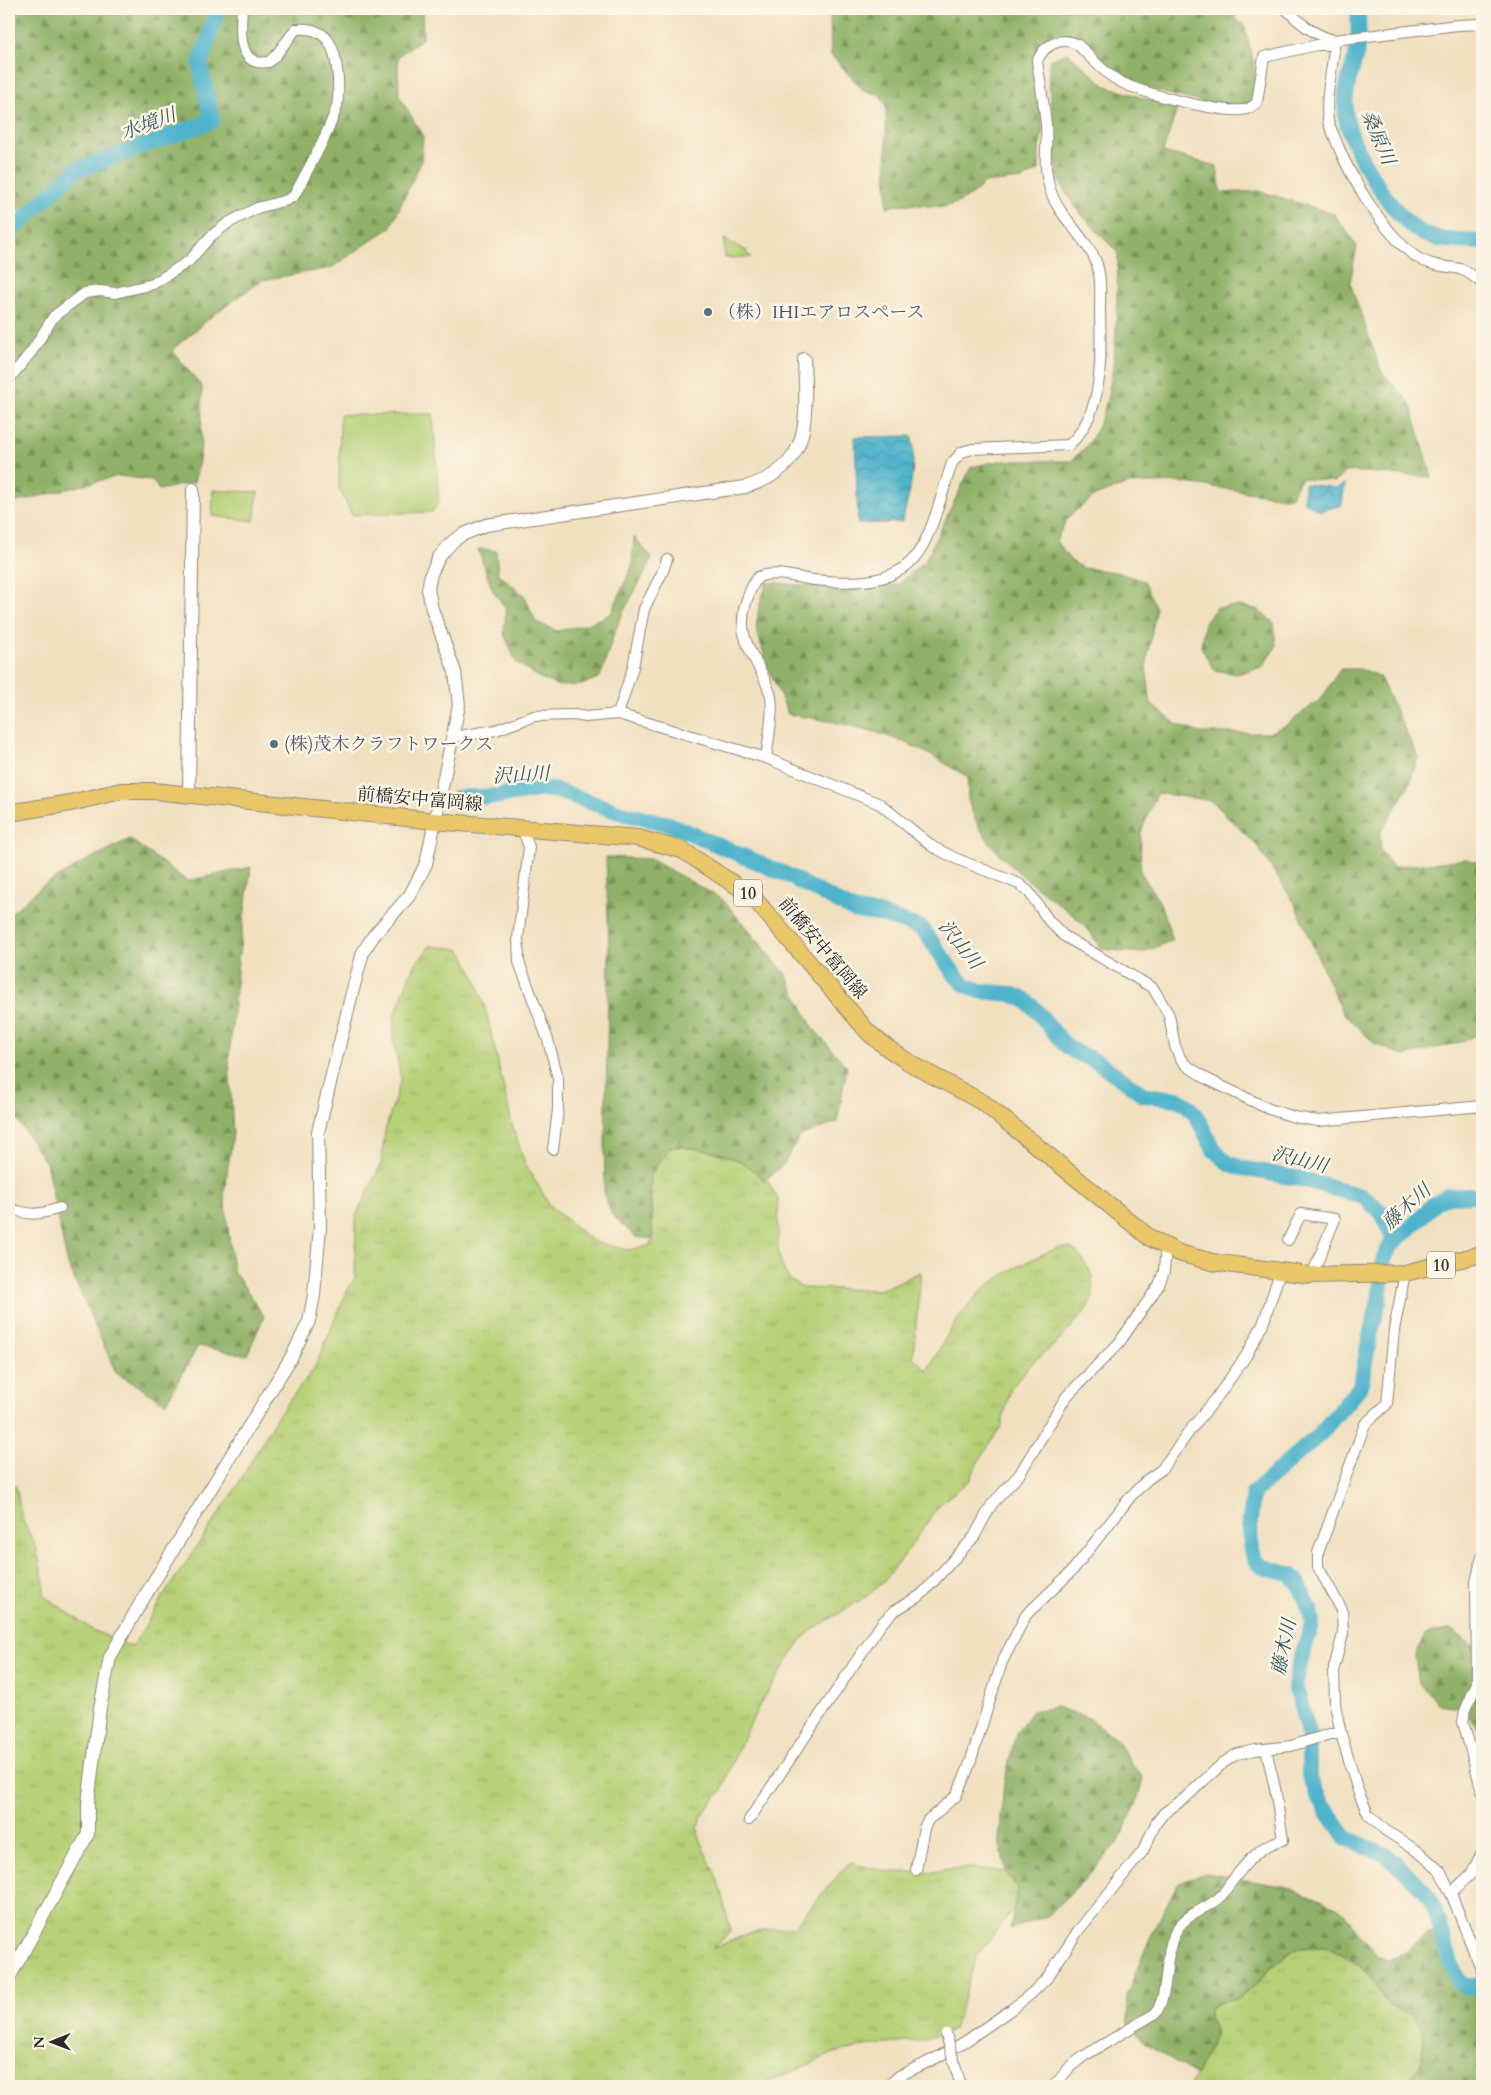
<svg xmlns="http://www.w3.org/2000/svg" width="1491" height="2095" font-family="Cardo,'Noto Serif JP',serif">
<defs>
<pattern id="grass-tufts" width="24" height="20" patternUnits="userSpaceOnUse" patternTransform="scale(1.25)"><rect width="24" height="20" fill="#b5d076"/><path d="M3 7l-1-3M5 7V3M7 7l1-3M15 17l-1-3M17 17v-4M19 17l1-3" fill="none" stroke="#9cb366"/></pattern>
<pattern id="forest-firs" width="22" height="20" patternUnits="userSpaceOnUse" patternTransform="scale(1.25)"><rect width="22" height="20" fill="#90b267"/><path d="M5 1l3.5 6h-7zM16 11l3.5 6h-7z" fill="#769155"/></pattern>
<pattern id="water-waves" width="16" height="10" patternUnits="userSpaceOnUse" patternTransform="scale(1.25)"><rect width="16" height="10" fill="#4db4cc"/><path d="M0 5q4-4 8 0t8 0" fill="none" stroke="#4093a6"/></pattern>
</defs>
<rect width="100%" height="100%" fill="#fcf5e5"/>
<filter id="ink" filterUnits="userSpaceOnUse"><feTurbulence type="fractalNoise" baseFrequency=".02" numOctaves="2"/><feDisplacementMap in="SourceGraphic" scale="10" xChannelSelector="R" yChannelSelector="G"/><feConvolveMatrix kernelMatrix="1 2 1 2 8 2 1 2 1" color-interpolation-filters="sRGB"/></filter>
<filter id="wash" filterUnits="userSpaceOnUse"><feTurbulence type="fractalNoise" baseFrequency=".0096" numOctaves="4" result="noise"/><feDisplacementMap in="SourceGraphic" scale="20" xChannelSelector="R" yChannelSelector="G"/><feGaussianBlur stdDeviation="1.12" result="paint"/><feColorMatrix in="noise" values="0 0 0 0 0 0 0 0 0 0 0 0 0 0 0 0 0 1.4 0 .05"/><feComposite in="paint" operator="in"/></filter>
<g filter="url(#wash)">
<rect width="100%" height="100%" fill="#f1e0c0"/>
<g fill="url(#grass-tufts)" stroke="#707e50">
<polygon points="724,239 747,251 747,254 751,257 725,258"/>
<path d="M430,946L458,949L463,953L476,979L487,1015L513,1128L525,1163L550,1206L592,1241L627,1250L649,1246L653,1239L650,1189L652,1173L670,1147C704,1148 743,1153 764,1181H768L778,1200V1252L782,1266L789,1279L802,1288L880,1290L921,1272L913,1357L927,1371C940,1348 953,1323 970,1303C993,1276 1026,1262 1057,1248H1071L1077,1252L1089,1269L1092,1276L1093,1297L1087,1309L1059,1341L1033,1362L1011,1388L1001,1427L978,1462L970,1480L940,1504L899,1563L879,1586L867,1596L812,1630L801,1640L760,1704L734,1758L722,1790L701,1816L698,1829L700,1841L718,1880L731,1932L712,1949L754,1931L793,1927L849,1863L891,1872H934L948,1869L975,1868L1006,1872L1018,1889L1014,1908L976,1957L954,2030L920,2041L865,2046L834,2053L772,2081L755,2086H9V1487L16,1486L22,1519L36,1547L44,1583V1596L93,1630L132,1647L166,1592L233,1493L276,1418L315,1367L347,1291L355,1278L356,1216L381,1164L385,1131L401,1079L393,1039L394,1017L413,967Z"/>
<path d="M1325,1947C1345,1955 1361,1964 1374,1983C1378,1989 1383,2001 1389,2005C1395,2010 1405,2009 1411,2014C1434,2034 1423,2068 1405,2086H1190L1215,2035V2030L1208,2019L1210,2008L1218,2003L1238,1999L1258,1983L1270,1967L1297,1948Z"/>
</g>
<g fill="url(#forest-firs)" stroke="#5e6e49">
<path d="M9,9H422L423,38L398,56L399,95L423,137L421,162L390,228L331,268L262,280L212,316L172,350L202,387C201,418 204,453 194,482L159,490L152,480L118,476L9,504V232L22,212L9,200Z"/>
<path d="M830,9H1236L1235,18L1244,25L1253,60L1256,89L1250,104C1223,111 1144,90 1119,76C1101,66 1085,50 1070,37L1053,38L1038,49L1034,63L1043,127L1039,152V170L1023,179L983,183L977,191L960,202L944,207L903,204L887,207L886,105L880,95L863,90L831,55Z"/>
<path d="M1068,53L1106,86L1177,109L1163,152L1217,166L1221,193L1259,191L1334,214L1357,246L1350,283L1381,371L1410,403L1432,477L1346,471L1335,482L1301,478L1290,498L1179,482L1128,484L1095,496L1068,517L1056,541L1071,561L1083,568L1116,572L1144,581L1156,608L1146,667L1151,704L1176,724L1200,733H1268L1285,726L1322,698L1340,669H1361L1379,676L1418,757L1410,783L1380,833L1381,851L1393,867L1467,859L1482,864V1031L1464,1041L1404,1056L1374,1043L1342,1012L1294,902L1257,846L1212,801L1157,793L1141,832L1140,871L1160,903L1173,940L1142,953L1101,949C1095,940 1089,929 1081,922C1040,887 983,856 968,800C967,793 968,785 968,777C953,769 939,759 925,752C882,729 834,722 788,714L768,667L756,628L759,607L767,582L864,591L899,584L925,561L971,467L999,461H1071C1078,454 1088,446 1092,438C1120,390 1116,308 1118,253C1095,228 1060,199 1055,163C1054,152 1056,140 1055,129C1052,105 1046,85 1050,60Z"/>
<path d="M634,537L652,558C643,580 629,599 619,621C611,639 607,659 600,677L582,685L558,686L538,677L516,662L504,634L506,609L492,589L478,549L496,551L498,574L524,595L536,622L557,631L585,625L611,614L632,566Z"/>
<polygon points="1238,606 1257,609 1274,623 1276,647 1262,667 1236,674 1214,670 1201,647 1205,622 1216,608"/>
<polygon points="130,839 187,881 251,867 238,961 229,1059 233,1134 224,1193 233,1270 264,1316 247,1355 198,1346 166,1403 116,1373 68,1265 46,1163 9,1107 9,915 41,887 87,860"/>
<path d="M606,857L650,859L722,899L785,973L813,1028L847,1067L837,1122L800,1136L783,1165L764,1181C743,1154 703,1147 670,1147L652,1173L650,1189L653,1239L636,1237L612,1215L604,1194L609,951Z"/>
<polygon points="1451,1629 1482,1653 1482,1733 1462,1707 1439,1704 1419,1683 1415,1657 1425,1635"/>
<polygon points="1056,1707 1089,1718 1118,1741 1128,1759 1143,1778 1136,1805 1118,1842 1089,1875 1047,1916 1010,1929 1018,1889 1006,1872 999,1840 1004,1782 1016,1733 1032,1711"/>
<polygon points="1206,1873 1292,1888 1339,1908 1377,1955 1388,1960 1404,1954 1426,1934 1439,1933 1462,1970 1481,2007 1482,2086 1405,2086 1420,2066 1424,2041 1423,2031 1410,2014 1389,2005 1369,1975 1348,1956 1325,1947 1296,1948 1270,1967 1258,1983 1238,1999 1218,2003 1210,2008 1208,2019 1215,2030 1215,2035 1196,2075 1147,2044 1129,2025 1126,1996 1154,1928 1179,1882"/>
</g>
<g fill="#b5d076" stroke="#707e50">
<polygon points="433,414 439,502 432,512 352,515 339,488 340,415"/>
<polygon points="213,490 258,492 254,521 212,516"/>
</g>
<g fill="url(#water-waves)" stroke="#3c707c">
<path d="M912,436C916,464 910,494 902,522L858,524L855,437Z"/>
<polygon points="1304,484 1336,488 1345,484 1342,505 1320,511 1304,502"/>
</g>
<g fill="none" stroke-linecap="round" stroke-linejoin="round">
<g stroke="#4db4cc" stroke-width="16">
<path d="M1358,9C1358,22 1360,38 1357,51C1352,71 1344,89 1345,110C1347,144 1392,218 1422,233C1441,242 1462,241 1482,242"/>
<polyline points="9,233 76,170 212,121 200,64 218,9"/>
<polyline points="456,798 499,796 544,789 558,791 625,814 669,824 787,875 855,911 879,914 922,928 955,975 964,984 980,991 1011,994 1024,999 1036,1010 1063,1043 1075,1052 1098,1062 1144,1095 1177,1099 1187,1105 1195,1114 1214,1150 1228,1163 1242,1168 1306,1180 1364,1197 1382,1213 1396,1241"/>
<polyline points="1482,1198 1476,1195 1448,1196 1435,1203 1405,1233 1392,1242 1383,1261 1379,1301 1370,1335 1362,1379 1359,1388 1319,1435 1253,1493 1250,1520 1251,1551 1255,1560 1260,1566 1291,1575 1298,1582 1310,1609 1312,1624 1298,1670 1295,1688 1299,1697 1309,1738 1309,1776 1318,1798 1346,1838 1386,1855 1425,1890 1431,1900 1451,1964 1458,1979 1465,1986 1477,1986 1482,1983"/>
</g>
</g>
</g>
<g filter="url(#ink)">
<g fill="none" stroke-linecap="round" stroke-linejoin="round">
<defs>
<g id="minor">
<path d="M1286,9C1301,24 1314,35 1334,40L1458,25L1482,24"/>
<path d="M1334,40C1335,66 1324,93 1328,120C1329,127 1334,134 1336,141C1351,179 1383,232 1416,257C1430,266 1445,266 1460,269C1468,272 1476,278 1482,283"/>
<path d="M9,379L32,351L54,316L85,293L100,291L115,293L153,284L189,261L210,237L228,223L257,208L287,200L294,196C309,167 327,137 337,106C339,98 338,87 338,79C336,51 331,26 296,29L276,55L269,62C265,62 260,63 257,62C237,57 241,24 242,9"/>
<polyline points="618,714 633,667 644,609 663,571 667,559"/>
<polyline points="453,737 496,730 534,716 574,715 586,717 618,714 766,758 880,804 933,847 957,859 1019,884 1029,892 1049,921 1064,936 1153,988 1169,1015 1175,1046 1180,1058 1186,1065 1207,1079 1269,1109 1294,1117 1318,1121 1482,1106"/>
<path d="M766,758C768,743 775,706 770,693C759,658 734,642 746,602C749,593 752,585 758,577C775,570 796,578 814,580C923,591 923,553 952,463L962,452L972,449L1069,445C1105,412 1101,356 1100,312C1100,295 1102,275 1095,259C1083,234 1058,216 1050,189C1042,163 1048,149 1046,125C1044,104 1040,82 1037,61C1044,45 1060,36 1077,44C1089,55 1100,69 1114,78C1133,92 1217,112 1241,110C1248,110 1253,107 1257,102L1264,57L1317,45H1334"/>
<polyline points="522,828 529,847 518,938 519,962 548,1040 558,1078 558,1110 553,1149"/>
<path d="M9,1208C30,1216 39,1215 60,1208"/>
<polyline points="1288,1240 1301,1214 1335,1219 1312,1275"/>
<polyline points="1405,1273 1394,1330 1387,1404 1365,1424 1318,1553 1318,1567 1342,1610 1343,1634 1334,1668 1335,1704 1341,1734 1358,1791 1368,1814 1385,1830 1420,1853 1440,1871 1452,1896 1482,1972"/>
<polyline points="1482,1556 1476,1582 1477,1683 1465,1711 1463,1722 1482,1791"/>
<polyline points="749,1820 882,1623 894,1611 921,1595 974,1537 992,1504 1019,1475 1066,1397 1119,1343 1159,1285 1164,1271 1166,1246"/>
<polyline points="916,1870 924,1828 928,1820 956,1796 968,1769 1002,1662 1026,1615 1072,1571 1131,1496 1148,1479 1161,1470 1195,1424 1215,1400 1246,1356 1263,1324 1280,1272"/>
<polyline points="1451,1893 1471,1874 1482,1853"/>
<polyline points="888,2086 899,2076 936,2058 966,2041 1012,2009 1032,1993 1047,1978 1078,1931 1143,1851 1156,1823 1164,1813 1185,1798 1223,1763 1237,1754 1255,1750 1291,1746 1330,1734 1341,1734"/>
<path d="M1054,2086L1070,2067L1084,2056L1156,2013C1170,1990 1163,1960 1174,1935C1183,1914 1204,1911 1220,1897C1224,1894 1226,1889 1229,1885C1244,1866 1258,1845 1283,1840L1275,1788L1266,1749"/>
</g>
<g id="tertiary">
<polyline points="189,796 193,489"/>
<path d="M9,1978L88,1834V1803L100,1708L110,1657L140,1604L292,1356L309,1321L314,1295L320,1227L318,1132L352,993L363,952L374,935L410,895L426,864L459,705L455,672L432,609L428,589L431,574L439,557L453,541L462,535L486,525L745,487C814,467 806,419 804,359"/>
</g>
<path id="primary" d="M9,813L70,803L121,791H154L435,821L638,838L682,850L752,896L868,1032C904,1065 945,1080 985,1104L1150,1238L1179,1253L1212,1262L1310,1275L1405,1273L1482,1254"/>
</defs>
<use href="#minor" stroke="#8e8676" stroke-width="12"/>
<use href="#tertiary" stroke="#8e8676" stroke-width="14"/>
<use href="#primary" stroke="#8e8676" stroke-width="18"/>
<use href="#minor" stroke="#fff" stroke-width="10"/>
<use href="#tertiary" stroke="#fff" stroke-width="12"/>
<use href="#primary" stroke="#e9c769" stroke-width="16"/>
<defs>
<polyline id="minor-bridge" points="946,2034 961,2086"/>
</defs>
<use href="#minor-bridge" stroke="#8e8676" stroke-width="12" stroke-linecap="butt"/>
<use href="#minor-bridge" stroke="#fff" stroke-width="10"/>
</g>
</g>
<g fill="#5c6f8a" stroke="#fcf5e5" stroke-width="2">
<circle cx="708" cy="312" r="5"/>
<circle cx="274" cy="744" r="5"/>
</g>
<g text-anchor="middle" stroke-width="5" stroke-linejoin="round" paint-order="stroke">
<g fill="#fcf5e5" stroke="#6a6863" stroke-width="1">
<rect x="734" y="879.5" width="28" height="27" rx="4"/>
<rect x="1427" y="1251.5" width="28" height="27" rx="4"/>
</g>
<g font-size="16" font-weight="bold" fill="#2b2b2b">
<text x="748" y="899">10</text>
<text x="1441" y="1271">10</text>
</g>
<g font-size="18" fill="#4e5e75" stroke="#fcf5e5" text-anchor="start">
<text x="718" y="318">（株）IHIエアロスペース</text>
<text x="284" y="750">(株)茂木クラフトワークス</text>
</g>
<g font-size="18" fill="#2b2b2b" stroke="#fcf5e5">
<text transform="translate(420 799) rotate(5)" y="6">前橋安中富岡線</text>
<text transform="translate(823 948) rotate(50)" y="6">前橋安中富岡線</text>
</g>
<g font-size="19" font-style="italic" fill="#375b63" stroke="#fcf5e5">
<text transform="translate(148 123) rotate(-20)" y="7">水境川</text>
<text transform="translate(1379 137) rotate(67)" y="7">桑原川</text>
<text transform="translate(521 774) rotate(-3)" y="7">沢山川</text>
<text transform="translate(961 944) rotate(51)" y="7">沢山川</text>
<text transform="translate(1300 1159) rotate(14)" y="7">沢山川</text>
<text transform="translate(1406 1206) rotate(-42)" y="7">藤木川</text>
<text transform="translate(1283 1647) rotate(-78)" y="7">藤木川</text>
</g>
</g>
<rect width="1491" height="2095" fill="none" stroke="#fcf5e5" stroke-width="30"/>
<g transform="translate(52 2042) rotate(269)" stroke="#fcf5e5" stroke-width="4" paint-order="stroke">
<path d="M0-4L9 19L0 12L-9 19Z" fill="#2b2b2b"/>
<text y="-8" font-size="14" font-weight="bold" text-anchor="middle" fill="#2b2b2b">N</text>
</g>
</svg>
